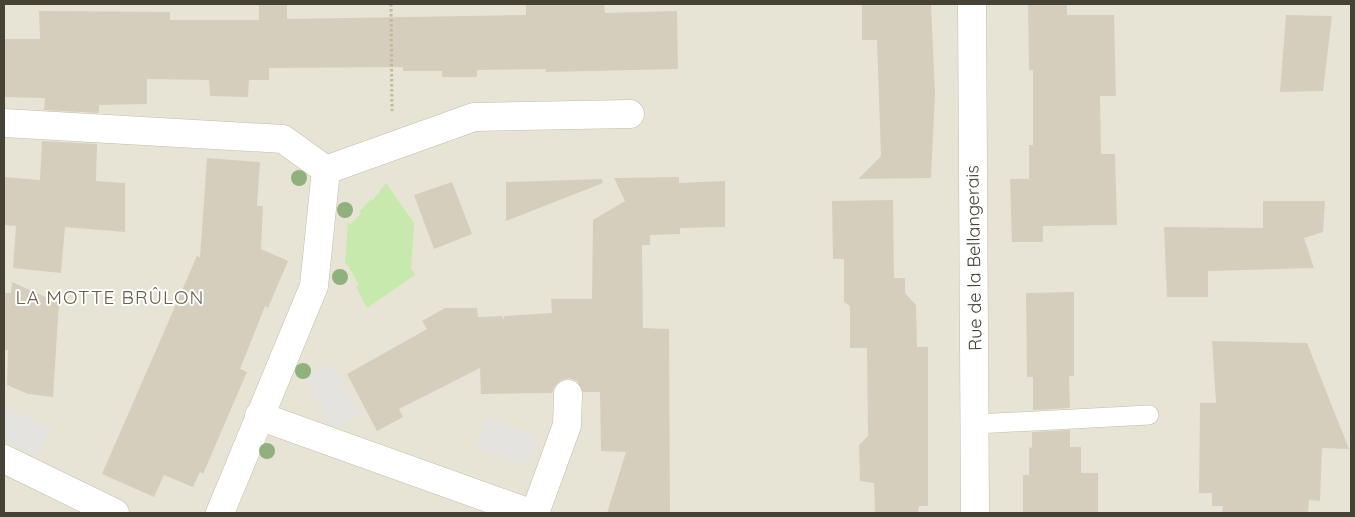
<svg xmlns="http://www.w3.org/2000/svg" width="1355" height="517" font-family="Quicksand,sans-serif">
<rect width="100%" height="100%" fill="#f4f1e7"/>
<rect fill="#e8e4d5" x="4" y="4" width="1347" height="509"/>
<polygon fill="#c8e9ae" points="386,183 414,223 411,268 415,275 367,308 356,287 359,285 347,264 345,264 348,222 350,224 361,214 359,212 371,199 373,200"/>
<g fill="#e5e3df">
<polygon points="332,363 359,414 332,429 305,378"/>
<polygon points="4,405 52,429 38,456 4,440"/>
<polygon points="486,418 539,436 529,466 475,447"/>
</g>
<g fill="#d6cebc">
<polygon points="259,4 287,4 287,19 526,15 526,4 604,4 605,13 677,11 678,69 546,72 546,69 477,70 477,77 442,77 442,71 403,71 403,67 269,68 269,80 249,80 248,97 210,96 209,80 147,79 147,104 99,105 99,113 44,110 45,98 4,97 4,39 40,39 39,11 170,12 170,20 259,20"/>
<polygon points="862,4 931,4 935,94 931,178 858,179 881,156 877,40 862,40"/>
<polygon points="1028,4 1067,4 1067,15 1114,15 1116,96 1100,96 1101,154 1115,154 1117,225 1043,226 1043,242 1012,242 1010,179 1029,179 1029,145 1033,145 1033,70 1029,70"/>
<polygon points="1286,15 1332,16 1323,91 1280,92"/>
<polygon points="42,141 97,144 96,181 125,183 125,232 65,227 61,273 13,268 16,226 4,225 4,177 40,180"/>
<polygon points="207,158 260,162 257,206 263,206 261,249 288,261 268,308 265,306 240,369 247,372 203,474 200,472 193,487 164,475 154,497 102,474 197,256 200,257"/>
<polygon points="679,177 679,183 725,181 725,227 680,228 680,234 650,235 650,245 642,245 643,328 669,329 670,513 607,513 626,452 601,451 600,392 583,392 577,381 569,378 560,381 555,386 552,393 481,394 480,368 399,409 403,417 377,431 347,374 427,329 422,321 445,308 477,308 478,317 502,316 504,320 504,316 552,313 551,299 592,299 593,220 625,201 614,178"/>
<polygon points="602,179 603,183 506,221 506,182"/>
<polygon points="452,182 472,234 434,249 414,195"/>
<polygon points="893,200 894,278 905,278 905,293 916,305 917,347 928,347 928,506 919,506 918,513 875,513 874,483 860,481 859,445 868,436 867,348 850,348 850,306 844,302 844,259 833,259 832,201"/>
<polygon points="1263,201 1325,201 1323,232 1304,238 1314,268 1208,271 1208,297 1167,297 1164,227 1263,228"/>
<polygon points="12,282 59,303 53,397 28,394 7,385 8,350 4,350 4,293 11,293"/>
<polygon points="1074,292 1074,376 1069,376 1070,408 1033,410 1033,377 1027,377 1026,293"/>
<polygon points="1212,341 1307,343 1349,449 1322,448 1320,501 1309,500 1308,513 1222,512 1223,506 1212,506 1212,493 1199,493 1200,403 1216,403"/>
<polygon points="1070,430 1070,447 1081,447 1081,473 1098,473 1098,513 1023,513 1023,475 1029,475 1029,447 1032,448 1032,432"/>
</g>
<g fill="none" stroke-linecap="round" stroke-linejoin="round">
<defs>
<polyline id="service" points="976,424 1149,415"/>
<g id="minor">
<polyline points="972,4 975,513"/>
<polyline points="4,123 283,139 326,170 314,286 220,513"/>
<polyline points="326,170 474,117 630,114"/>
<polyline points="259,416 530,513"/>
<polyline points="4,459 115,513"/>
<polyline points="535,513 567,425 568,394"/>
</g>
</defs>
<use href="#service" stroke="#c2bdac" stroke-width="20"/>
<use href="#minor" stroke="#c2bdac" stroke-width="29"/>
<polyline stroke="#c1b89a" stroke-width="3" stroke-dasharray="2.5 2.5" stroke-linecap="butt" points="391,4 392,111"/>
<use href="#service" stroke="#fff" stroke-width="19"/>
<use href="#minor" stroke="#fff" stroke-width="28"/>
</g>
<g fill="#90b07d">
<circle cx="299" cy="178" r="8"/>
<circle cx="345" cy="210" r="8"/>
<circle cx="340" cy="277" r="8"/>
<circle cx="303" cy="371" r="8"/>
<circle cx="267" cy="451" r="8"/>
</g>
<g text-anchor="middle" stroke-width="4" stroke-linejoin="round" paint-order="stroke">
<g font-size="18" fill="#474236" stroke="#fff">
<text transform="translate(974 258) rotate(-91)" y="6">Rue de la Bellangerais</text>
</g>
<g font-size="19" letter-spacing="1" fill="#6a614c" stroke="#fff">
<text x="110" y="304">LA MOTTE BRÛLON</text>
</g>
</g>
<rect width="1355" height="517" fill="none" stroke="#474236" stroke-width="10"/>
</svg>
